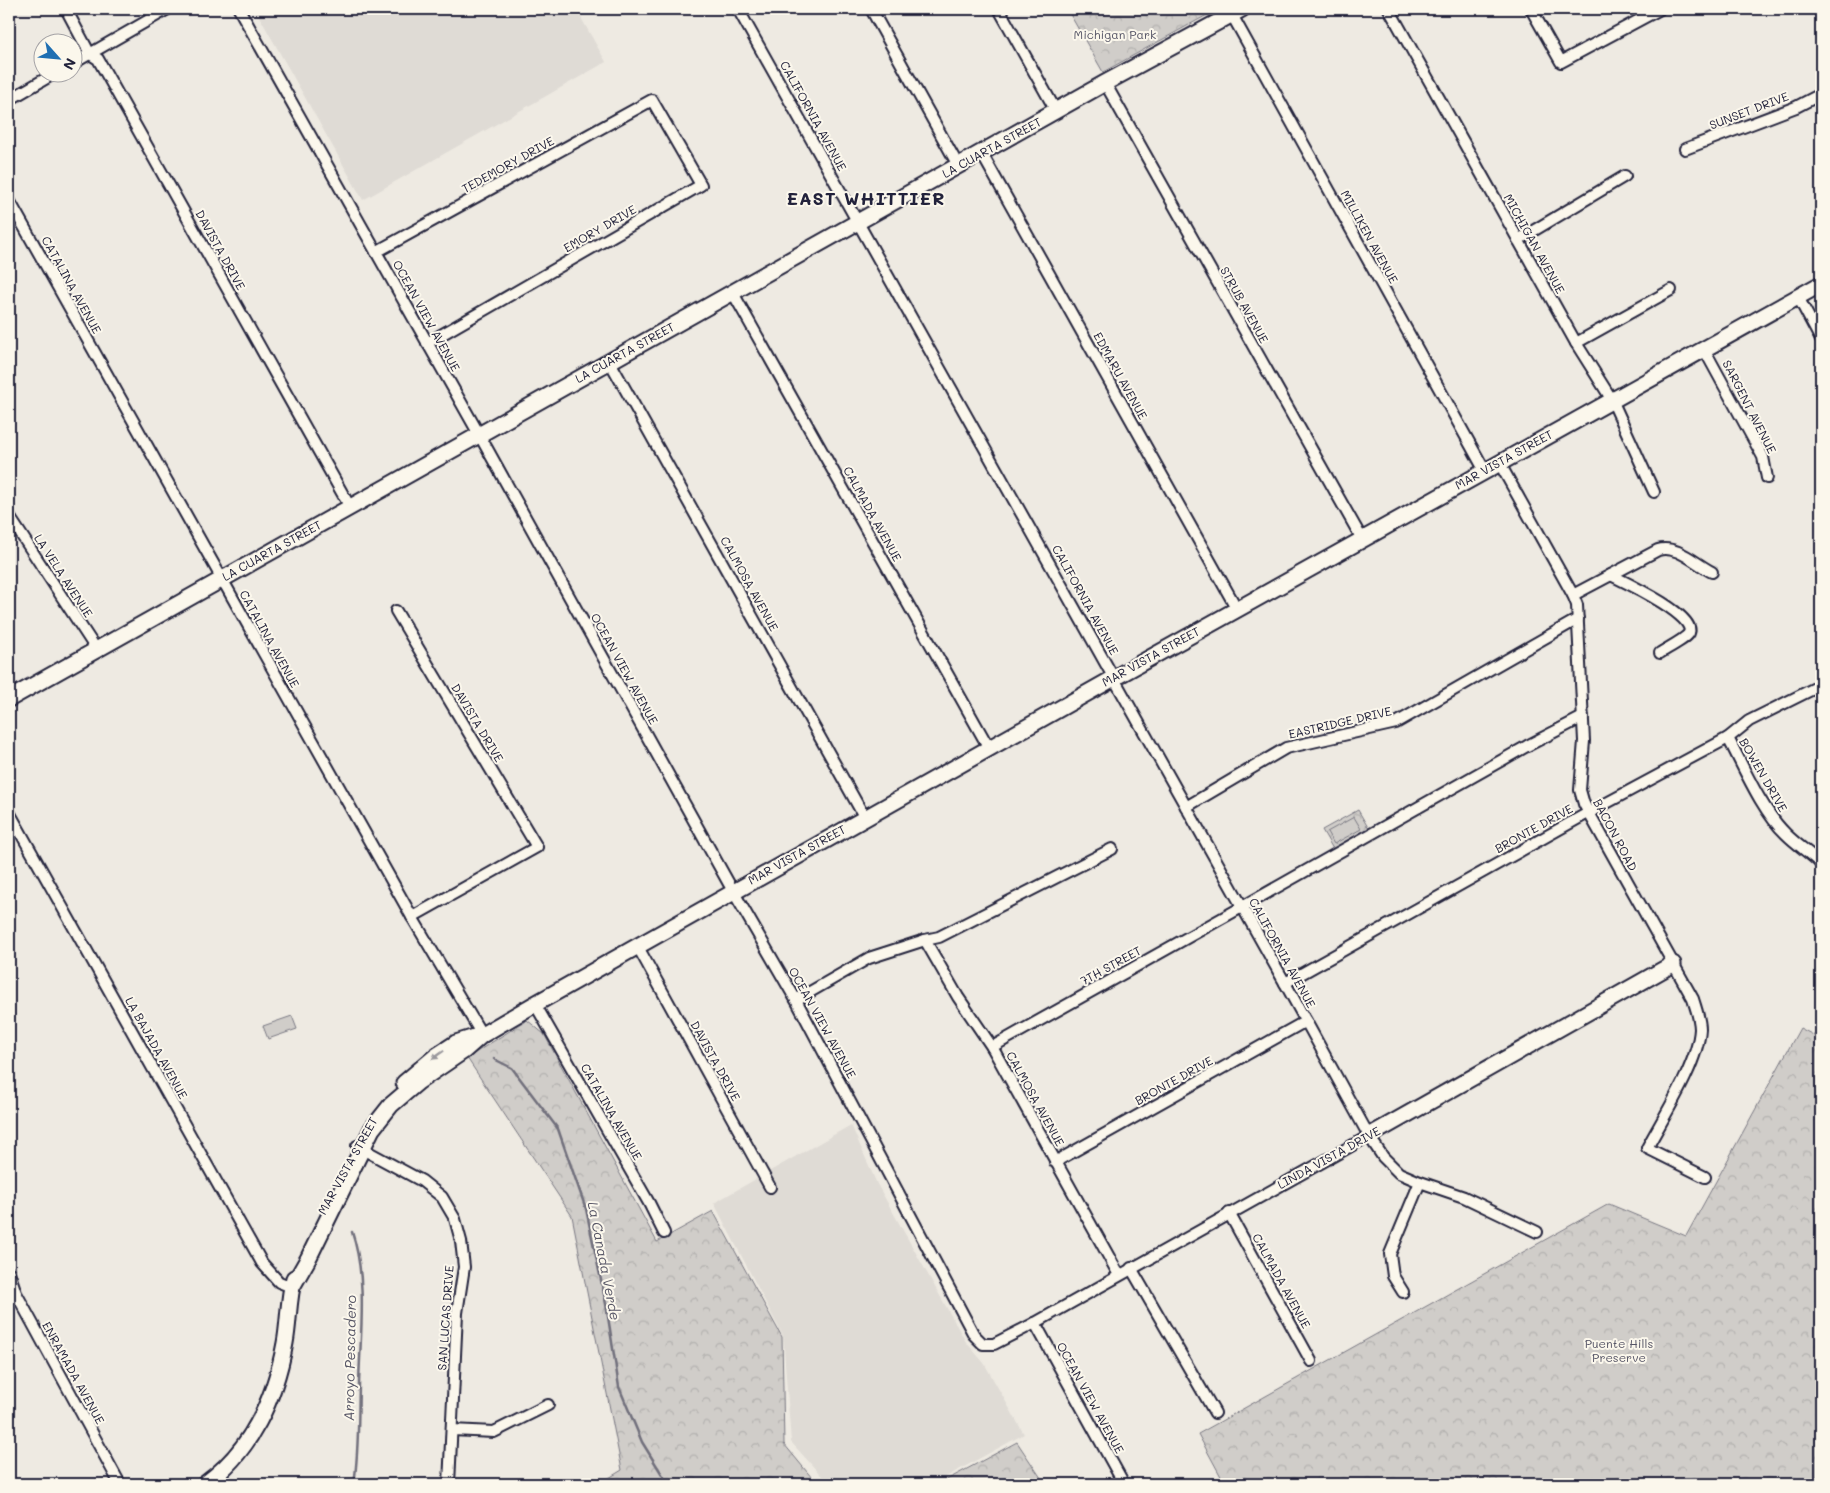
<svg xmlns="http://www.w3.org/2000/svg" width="1830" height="1493" font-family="Mali,sans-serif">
<defs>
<pattern id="park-crowns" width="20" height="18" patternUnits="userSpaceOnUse" patternTransform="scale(1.25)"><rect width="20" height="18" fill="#d0cdc9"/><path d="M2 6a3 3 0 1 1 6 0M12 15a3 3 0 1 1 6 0" fill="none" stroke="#b2b0ae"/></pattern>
</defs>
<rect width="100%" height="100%" fill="#eeeae2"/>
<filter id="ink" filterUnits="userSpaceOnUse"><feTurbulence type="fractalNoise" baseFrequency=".02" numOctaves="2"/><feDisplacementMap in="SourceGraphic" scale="10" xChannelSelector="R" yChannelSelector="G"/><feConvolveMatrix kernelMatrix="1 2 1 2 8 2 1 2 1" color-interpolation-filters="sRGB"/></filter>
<g filter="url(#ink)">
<g fill="#dfdbd5">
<polygon points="255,9 576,9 606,62 363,200"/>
<polygon points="851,1125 877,1184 966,1342 984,1363 1024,1434 933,1484 829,1484 791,1442 783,1336 714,1203"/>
</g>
<g fill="url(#park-crowns)" stroke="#797882">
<polygon points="1067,9 1218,9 1103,72"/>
<polygon points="1358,810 1369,829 1333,849 1322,830"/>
<polygon points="527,1020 544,1034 657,1242 713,1211 782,1337 784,1444 817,1484 599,1484 622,1470 572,1216 467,1058"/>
<polygon points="1800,1028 1821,1039 1821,1484 1225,1484 1198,1434 1609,1204 1686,1236"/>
<polygon points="1017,1442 1045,1484 939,1484"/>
</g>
<g fill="#d0cdc9" stroke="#797882">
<polygon points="1354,817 1361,829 1334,844 1327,832"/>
<polygon points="292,1016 297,1029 268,1039 263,1026"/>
</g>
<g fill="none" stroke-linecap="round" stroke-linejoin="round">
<g stroke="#716f7c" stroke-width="2.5">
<polyline points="494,1059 512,1068 558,1129 586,1209 606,1304 619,1387 642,1442 668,1484"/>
<path d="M352,1232C368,1280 360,1335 359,1385C358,1418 359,1451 354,1484"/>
</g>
<defs>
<g id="street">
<polyline points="66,9 90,54 98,59 350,507"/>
<polyline points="239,9 480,436 733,891 796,1000 974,1335 983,1344 994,1344 1035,1323 1369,1136"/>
<polyline points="738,9 1285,983 1369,1136 1383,1157 1399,1173 1420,1182 1464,1197 1537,1232"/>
<polyline points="871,9 959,167"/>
<polyline points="999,9 1056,111"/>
<polyline points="1389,9 1576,343 1612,400 1654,492"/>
<polyline points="1531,9 1561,62 1660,9"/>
<polyline points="1232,15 1485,471"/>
<polyline points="72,64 168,9"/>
<polyline points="1105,83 1362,539"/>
<polyline points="9,100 57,72"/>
<polyline points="1685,149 1796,107 1821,94"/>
<polyline points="982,154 1237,609"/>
<polyline points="9,200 412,917 482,1035"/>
<polyline points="1518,240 1625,176"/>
<polyline points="376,252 652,100 701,185 427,343"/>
<polyline points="733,293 989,748"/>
<polyline points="1798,297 1821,340"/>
<polyline points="1576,343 1671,290"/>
<polyline points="1704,349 1763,457 1767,478"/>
<polyline points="610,362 865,818"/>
<path d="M1500,464L1573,595L1577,605L1584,741L1580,790L1584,804L1693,999C1696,1009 1700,1019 1700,1029C1698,1064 1664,1116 1647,1148L1705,1177"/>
<polyline points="9,516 96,649"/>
<path d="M1611,575C1625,582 1697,616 1689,633C1686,639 1666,649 1660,653"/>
<path d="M1573,595L1658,550C1676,544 1696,564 1712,572"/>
<polyline points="396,611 537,847 412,917"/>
<path d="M1728,738C1744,768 1762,811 1786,834C1797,845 1810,853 1821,864"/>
<polyline points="1186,807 1286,748 1396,723 1578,619"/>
<polyline points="9,812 262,1263 279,1282 292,1287"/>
<polyline points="925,940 958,997 992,1047 1119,1275"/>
<polyline points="638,947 770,1187"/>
<polyline points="1285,983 1588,813 1728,738 1749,721 1821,685"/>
<polyline points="796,1000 869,958 925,940 939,937 1112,849"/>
<polyline points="535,1004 649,1203 664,1233"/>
<polyline points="992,1047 1242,907 1527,746 1583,717"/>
<polyline points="357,1146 422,1181 442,1197 455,1219 461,1241 464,1267 457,1313 449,1484"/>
<polyline points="1055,1162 1306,1021"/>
<polyline points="1229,1213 1311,1361"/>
<polyline points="1131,1268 1215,1413"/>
<polyline points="9,1272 16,1293 120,1484"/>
<polyline points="1403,1292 1393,1276 1390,1254 1420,1182"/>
<polyline points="1035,1323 1124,1484"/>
<polyline points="452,1430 494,1432 548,1405"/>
</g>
<g id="secondary">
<polyline points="9,699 1105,83 1242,9"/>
<polyline points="404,1083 436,1056 456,1043 478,1036"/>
<polyline points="1369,1136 1673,964"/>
<polyline points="292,1287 308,1259 372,1129 391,1105 418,1082 465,1050 482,1035 535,1004 1114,678 1821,284"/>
<path d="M205,1484C251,1451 275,1398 285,1343C289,1322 288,1299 294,1278"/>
</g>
</defs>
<use href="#street" stroke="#22223b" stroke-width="14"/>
<use href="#secondary" stroke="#22223b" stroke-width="19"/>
<use href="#street" stroke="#fbf7ec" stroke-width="10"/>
<use href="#secondary" stroke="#fbf7ec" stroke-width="15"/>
</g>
<defs><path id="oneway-solid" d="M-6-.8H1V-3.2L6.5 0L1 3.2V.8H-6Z" transform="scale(1.25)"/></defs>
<use fill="#99979c" href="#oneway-solid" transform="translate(438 1055) rotate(145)"/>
</g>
<g text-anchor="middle" stroke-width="4" stroke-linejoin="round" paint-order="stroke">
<g font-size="12" fill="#565566" stroke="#fbf7ec">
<text x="1115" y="39">Michigan Park</text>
<text x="1619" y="1348">Puente Hills<tspan x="1619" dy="14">Preserve</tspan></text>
</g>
<g font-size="12" fill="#22223b" stroke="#fbf7ec">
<text transform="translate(1749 111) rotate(-21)" y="4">SUNSET DRIVE</text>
<text transform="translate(813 116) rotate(61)" y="4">CALIFORNIA AVENUE</text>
<text transform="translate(992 148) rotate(-29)" y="4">LA CUARTA STREET</text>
<text transform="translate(508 165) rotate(-29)" y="4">TEDEMORY DRIVE</text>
<text transform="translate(600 229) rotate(-30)" y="4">EMORY DRIVE</text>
<text transform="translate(1369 237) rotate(61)" y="4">MILLIKEN AVENUE</text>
<text transform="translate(1534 244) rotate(61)" y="4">MICHIGAN AVENUE</text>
<text transform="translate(220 250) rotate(61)" y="4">DAVISTA DRIVE</text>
<text transform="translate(71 285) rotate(61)" y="4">CATALINA AVENUE</text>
<text transform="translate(1244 305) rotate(61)" y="4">STRUB AVENUE</text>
<text transform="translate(426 316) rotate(61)" y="4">OCEAN VIEW AVENUE</text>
<text transform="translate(625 353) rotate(-29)" y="4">LA CUARTA STREET</text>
<text transform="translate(1120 376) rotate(61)" y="4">EDMARU AVENUE</text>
<text transform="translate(1749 407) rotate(63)" y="4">SARGENT AVENUE</text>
<text transform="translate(1504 460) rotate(-29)" y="4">MAR VISTA STREET</text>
<text transform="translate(872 514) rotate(61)" y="4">CALMADA AVENUE</text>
<text transform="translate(272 551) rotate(-29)" y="4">LA CUARTA STREET</text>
<text transform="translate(63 576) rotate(57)" y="4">LA VELA AVENUE</text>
<text transform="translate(749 584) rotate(61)" y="4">CALMOSA AVENUE</text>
<text transform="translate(1085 600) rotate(61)" y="4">CALIFORNIA AVENUE</text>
<text transform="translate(269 639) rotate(61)" y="4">CATALINA AVENUE</text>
<text transform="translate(1151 657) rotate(-29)" y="4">MAR VISTA STREET</text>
<text transform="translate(624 669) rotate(61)" y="4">OCEAN VIEW AVENUE</text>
<text transform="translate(477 723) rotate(59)" y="4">DAVISTA DRIVE</text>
<text transform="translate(1340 723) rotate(-13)" y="4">EASTRIDGE DRIVE</text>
<text transform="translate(1763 775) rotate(60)" y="4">BOWEN DRIVE</text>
<text transform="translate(1534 829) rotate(-29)" y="4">BRONTE DRIVE</text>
<text transform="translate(1615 835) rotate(62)" y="4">BACON ROAD</text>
<text transform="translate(797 855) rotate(-29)" y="4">MAR VISTA STREET</text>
<text transform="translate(1282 953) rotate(61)" y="4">CALIFORNIA AVENUE</text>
<text transform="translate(1111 966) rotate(-29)" y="4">7TH STREET</text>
<text transform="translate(822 1023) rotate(61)" y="4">OCEAN VIEW AVENUE</text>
<text transform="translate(156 1048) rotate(61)" y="4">LA BAJADA AVENUE</text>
<text transform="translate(715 1061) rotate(61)" y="4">DAVISTA DRIVE</text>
<text transform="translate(1174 1081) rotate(-29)" y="4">BRONTE DRIVE</text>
<text transform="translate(1035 1099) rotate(61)" y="4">CALMOSA AVENUE</text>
<text transform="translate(611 1112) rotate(60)" y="4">CATALINA AVENUE</text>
<text transform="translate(1329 1158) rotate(-29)" y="4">LINDA VISTA DRIVE</text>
<text transform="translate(348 1166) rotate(-61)" y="4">MAR VISTA STREET</text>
<text transform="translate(1281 1281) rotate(61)" y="4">CALMADA AVENUE</text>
<text transform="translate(446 1318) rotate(-86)" y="4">SAN LUCAS DRIVE</text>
<text transform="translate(73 1373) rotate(61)" y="4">ENRAMADA AVENUE</text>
<text transform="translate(1090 1398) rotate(61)" y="4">OCEAN VIEW AVENUE</text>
</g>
<g font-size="14" font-style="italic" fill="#575666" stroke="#fbf7ec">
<text transform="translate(604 1261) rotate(79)" y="5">La Canada Verde</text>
<text transform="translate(350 1358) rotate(-89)" y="5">Arroyo Pescadero</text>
</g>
<g font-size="18" font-weight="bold" letter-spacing="1" fill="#22223b" stroke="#fbf7ec">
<text x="866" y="205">EAST WHITTIER</text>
</g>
</g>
<rect width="1830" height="1493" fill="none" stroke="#fbf7ec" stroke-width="30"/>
<rect x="15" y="15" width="1800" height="1463" fill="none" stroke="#22223b" stroke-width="2" filter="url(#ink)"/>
<g transform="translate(58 58) rotate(117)"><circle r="24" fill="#fbf7ec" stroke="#a4a2a5"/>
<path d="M0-4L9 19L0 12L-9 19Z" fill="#1f6fb2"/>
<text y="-8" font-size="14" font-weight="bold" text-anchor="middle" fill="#22223b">N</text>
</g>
</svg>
